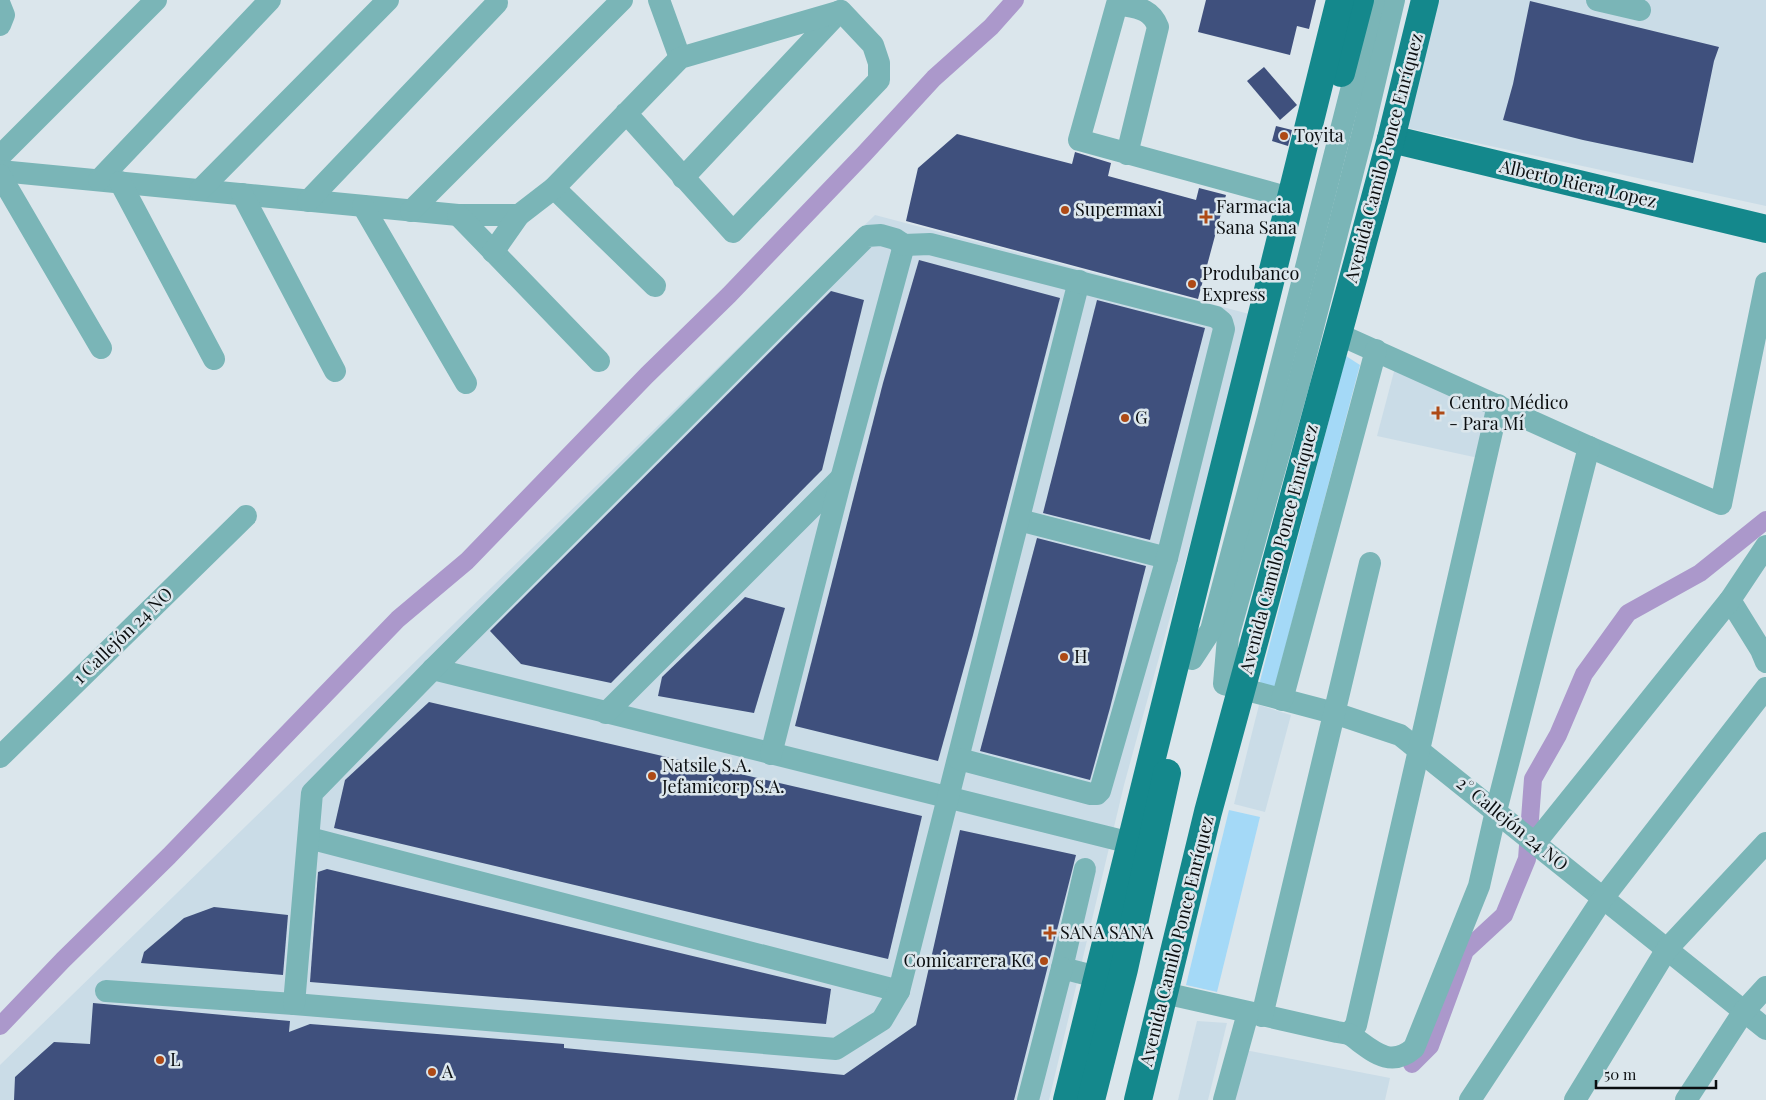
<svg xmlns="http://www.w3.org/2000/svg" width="1766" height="1100" font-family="'Playfair Display',serif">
<rect width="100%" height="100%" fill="#dbe6ec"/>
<g fill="#cadce7">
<polygon points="1434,0 1766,0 1766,206 1403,127"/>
<polygon points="875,215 1253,315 1124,785 1049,1100 0,1100 0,1065"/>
<polygon points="1396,364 1492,407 1483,459 1377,436"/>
<polygon points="1259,705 1291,715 1265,812 1234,804"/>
<polygon points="1197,1021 1227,1023 1208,1100 1178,1100"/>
<polygon points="1245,1050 1390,1078 1385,1100 1233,1100"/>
</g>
<g fill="#a4d9f7">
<polygon points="1346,356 1360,365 1275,686 1262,688 1260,681"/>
<polygon points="1229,810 1260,817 1217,992 1186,985"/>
</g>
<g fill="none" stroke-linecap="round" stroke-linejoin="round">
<g stroke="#ab98cb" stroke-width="18">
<polyline points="0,1026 63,960 169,856 398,619 467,561 647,375 729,295 864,154 934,78 991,27 1015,0"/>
<polyline points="1412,1064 1430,1046 1465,951 1504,915 1527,859 1533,779 1558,735 1584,674 1628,613 1700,573 1766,520"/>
</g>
</g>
<g fill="#3f507d">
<polygon points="1206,0 1316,0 1309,29 1297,26 1290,55 1198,32"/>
<polygon points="1530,1 1719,47 1714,61 1693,163 1583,140 1503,120 1513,84"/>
<polygon points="1264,67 1297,105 1280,120 1247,81"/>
<polygon points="1276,126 1292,130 1288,146 1272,141"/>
<polygon points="957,134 1072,164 1075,152 1111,163 1108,176 1196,200 1199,188 1226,195 1198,299 906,221 918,168"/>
<polygon points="919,260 1060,298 973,635 938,761 795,726 883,383"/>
<polygon points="831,291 864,300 822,470 611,683 521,664 490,631"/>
<polygon points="1097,300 1205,328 1150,540 1043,513"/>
<polygon points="1037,538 1146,566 1110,708 1090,780 980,751"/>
<polygon points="745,597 785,608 754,713 658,696 662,677"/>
<polygon points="429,702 922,816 888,959 334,828 345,780"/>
<polygon points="960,830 1076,855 1014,1100 14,1100 15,1077 54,1042 90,1044 93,1003 290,1021 289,1032 310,1024 564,1044 564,1048 844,1075 916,1025"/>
<polygon points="327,869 831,989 826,1024 310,982 318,872"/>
<polygon points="214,907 288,915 283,975 141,963 144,952 184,918"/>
</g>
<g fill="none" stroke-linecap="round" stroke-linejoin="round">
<g stroke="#7ab5b7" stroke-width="22">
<polyline points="659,0 680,58"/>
<polyline points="1394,0 1363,132 1299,382 1228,637 1224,684 1334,713 1400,735 1766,1029"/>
<polyline points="1597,0 1640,10"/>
<polyline points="0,5 4,15 0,25"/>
<path d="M1127,154L1158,27C1151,7 1135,8 1117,4L1079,140L1276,194L1291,198"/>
<polyline points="0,156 156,0"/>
<polyline points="0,171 458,215 519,215"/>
<polyline points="0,175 101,348"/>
<polyline points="683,178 840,11"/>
<polyline points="99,180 270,0"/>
<polyline points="120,182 214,359"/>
<polyline points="554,188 655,286"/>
<polyline points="200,190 388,0"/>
<polyline points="242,194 335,371"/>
<polyline points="308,201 497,3"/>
<polyline points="363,206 466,383"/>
<polyline points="411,211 622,0"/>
<polyline points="458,215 599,361"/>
<polyline points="493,252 519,215 554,188 680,58 841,11 873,45 879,63 879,80 733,232 626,113"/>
<polyline points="1338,334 1589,447 1721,504 1766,283"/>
<polyline points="1019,520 1167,558"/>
<polyline points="1730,600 1761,650 1766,662"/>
<polyline points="1192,659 1211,630 1268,417 1374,0"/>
<polyline points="433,669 1131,843"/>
<polyline points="1282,700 1376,350"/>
<polyline points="606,713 840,479"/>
<polyline points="771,754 841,479 904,245"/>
<polyline points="0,757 246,516"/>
<polyline points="309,838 899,991"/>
<polyline points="1535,843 1730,600 1766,546"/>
<polyline points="1085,869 1062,968 1097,977"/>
<polyline points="106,991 294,1004 836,1049 882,1020 899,991 1079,281"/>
<polyline points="1164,993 1337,1032 1349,1034 1356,1025 1498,405"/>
<polyline points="294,1004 312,793 433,669 867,236 881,235 895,239 904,245 930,244 1216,317 1222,322 1224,329 1167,558 1100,791 1097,794 1091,794 959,759"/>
<polyline points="1262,1016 1370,563"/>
<path d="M1349,1034C1371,1049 1389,1070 1414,1048L1479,886L1496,811L1589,447"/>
<polyline points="1028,1100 1062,968"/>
<polyline points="1224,1100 1248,1013"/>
<polyline points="1470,1100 1603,898 1766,688"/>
<polyline points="1575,1100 1667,949 1766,843"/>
<polyline points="1686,1100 1744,1011 1766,987"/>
</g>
<g stroke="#14888c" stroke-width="28">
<polyline points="1341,73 1360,0"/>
<polyline points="1391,139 1766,229"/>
<polyline points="1067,1100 1340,0"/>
<polyline points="1091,1100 1124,969 1167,773"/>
<polyline points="1138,1100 1208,812 1391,139 1425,0"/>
</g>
</g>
<g fill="#ae4a16" stroke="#dbe6ec" stroke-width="2">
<circle cx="1284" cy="136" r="5"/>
<circle cx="1065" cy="210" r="5"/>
<path d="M1203.5 209.5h5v5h5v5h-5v5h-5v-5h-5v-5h5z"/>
<circle cx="1192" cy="284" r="5"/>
<path d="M1435.5 405.5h5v5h5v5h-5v5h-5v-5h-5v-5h5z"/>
<circle cx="1125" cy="418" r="5"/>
<circle cx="1064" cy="657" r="5"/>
<circle cx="652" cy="776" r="5"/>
<path d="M1047.5 925.5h5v5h5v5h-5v5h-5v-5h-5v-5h5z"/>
<circle cx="1044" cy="961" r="5"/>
<circle cx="160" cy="1060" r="5"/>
<circle cx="432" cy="1072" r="5"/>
</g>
<g text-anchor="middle" stroke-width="5" stroke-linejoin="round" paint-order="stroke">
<g font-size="18" fill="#0b0e10" stroke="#dbe6ec" text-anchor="start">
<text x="1294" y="142">Toyita</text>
<text x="1216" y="213">Farmacia<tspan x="1216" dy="21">Sana Sana</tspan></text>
<text x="1075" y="216">Supermaxi</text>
<text x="1202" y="280">Produbanco<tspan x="1202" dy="21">Express</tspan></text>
<text x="1449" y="409">Centro Médico<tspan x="1449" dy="21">- Para Mí</tspan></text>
<text x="1135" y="424">G</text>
<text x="1074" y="663">H</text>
<text x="662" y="772">Natsile S.A.<tspan x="662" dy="21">Jefamicorp S.A.</tspan></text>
<text x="1060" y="939">SANA SANA</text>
<text x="1034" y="967" text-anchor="end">Comicarrera KC</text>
<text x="170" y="1066">L</text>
<text x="442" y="1078">A</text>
</g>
<g font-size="18" fill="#0b0e10" stroke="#dbe6ec">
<text transform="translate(1384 158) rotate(-75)" y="6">Avenida Camilo Ponce Enríquez</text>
<text transform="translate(1578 184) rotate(13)" y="6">Alberto Riera Lopez</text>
<text transform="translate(1279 549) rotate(-75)" y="6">Avenida Camilo Ponce Enríquez</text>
<text transform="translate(123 636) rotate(-44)" y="6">1 Callejón 24 NO</text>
<text transform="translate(1512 824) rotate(39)" y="6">2° Callejón 24 NO</text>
<text transform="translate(1177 941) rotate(-76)" y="6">Avenida Camilo Ponce Enríquez</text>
</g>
</g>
<path d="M1596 1080v8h120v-8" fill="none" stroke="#0b0e10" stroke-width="2.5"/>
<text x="1604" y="1080" font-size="15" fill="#0b0e10" stroke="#dbe6ec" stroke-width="4" paint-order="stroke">50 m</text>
</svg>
